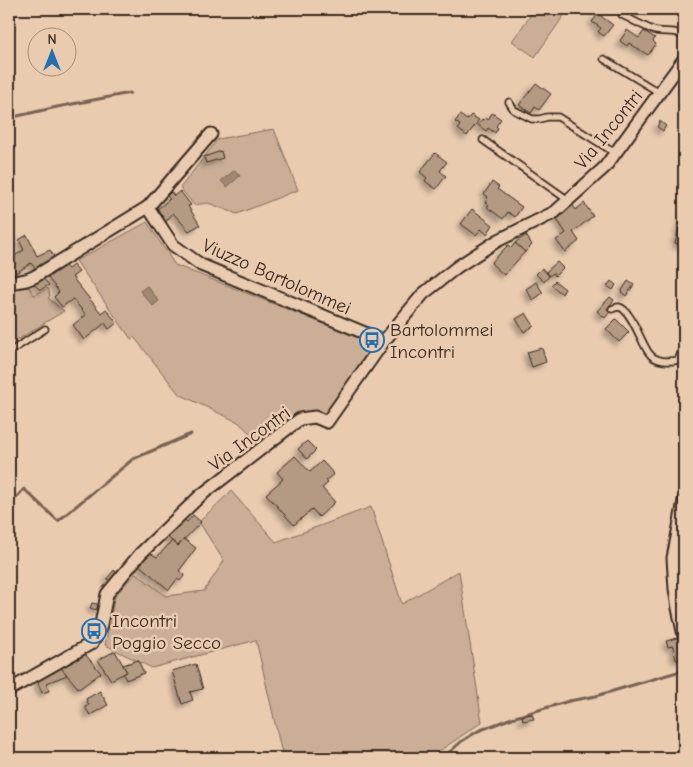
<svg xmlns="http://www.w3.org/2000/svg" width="693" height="767" font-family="'Comic Neue',sans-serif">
<defs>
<filter id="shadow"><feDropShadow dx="-4" dy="4" stdDeviation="2.5" flood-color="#0004"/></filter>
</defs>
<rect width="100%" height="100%" fill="#e9ccb0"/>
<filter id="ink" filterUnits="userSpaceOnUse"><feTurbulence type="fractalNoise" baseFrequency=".02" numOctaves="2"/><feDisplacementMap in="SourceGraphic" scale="10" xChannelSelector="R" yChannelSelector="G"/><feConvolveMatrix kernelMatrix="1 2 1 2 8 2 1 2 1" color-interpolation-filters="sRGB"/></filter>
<g filter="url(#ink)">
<g fill="#caae96" stroke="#826c5a">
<polygon points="535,9 557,9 565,14 535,57 512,41"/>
<polygon points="274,129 298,190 237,214 208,203 194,205 180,188 218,139"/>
<polygon points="147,222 175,265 373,343 354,374 326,417 313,414 262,444 238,422 206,407 179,394 134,337 131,339 76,261"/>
<polygon points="29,287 34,295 48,288 50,296 48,298 64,311 9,345 9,291 12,289"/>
<polygon points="231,491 276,542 371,507 402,604 459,571 482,722 429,758 283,758 256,640 152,668 105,645 115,595 136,573 166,596 204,591 224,561 199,522"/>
</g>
<g fill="#a08873" stroke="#786251">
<polygon points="235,170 240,176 227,187 221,181"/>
<polygon points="147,286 159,301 153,306 140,291"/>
</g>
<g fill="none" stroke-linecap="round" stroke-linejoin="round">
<g stroke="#786251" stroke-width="3">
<polyline points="9,118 57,107 130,93"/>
<polyline points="9,505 24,489 58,521 133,459 191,434"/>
<polyline points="684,553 681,591 684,607"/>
<polyline points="443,758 462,741 478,731 512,718 569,701 596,696 684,670"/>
</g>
</g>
<g fill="#b49a83" stroke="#3b2a1e" filter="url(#shadow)">
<polygon points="598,14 613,25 604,36 598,32 601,28 592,22"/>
<polygon points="627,30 639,38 644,31 655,38 653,41 656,44 648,55 629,43 627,46 620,41"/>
<polygon points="536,83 551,94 539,110 535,107 531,113 519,105"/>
<polygon points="492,113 501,119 496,126 498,128 495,133 488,128 486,131 478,125 482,119 484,120 486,118 488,120"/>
<polygon points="460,115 467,120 471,115 479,120 467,136 458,129 460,125 455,122"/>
<polygon points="660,121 666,126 663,131 657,127"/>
<polygon points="221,151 223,158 206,163 204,157"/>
<polygon points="435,153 447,162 440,171 446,176 436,189 425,181 427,178 420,172"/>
<polygon points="492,182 499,187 497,189 522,207 515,217 508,212 503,219 487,207 489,205 485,202 488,197 484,194"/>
<polygon points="180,191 191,205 188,206 200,225 189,231 173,213 163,225 156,210 170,199 167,196 171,192 174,196"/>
<polygon points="584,203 593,216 573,232 579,241 565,252 556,240 566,233 554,215 572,204 576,210"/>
<polygon points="472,209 493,225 487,234 481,229 476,235 461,224"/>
<polygon points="684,212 684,246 675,243"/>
<polygon points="27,235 37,256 50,250 57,261 37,271 31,263 16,273 9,261 9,259 24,250 19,240"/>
<polygon points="526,235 532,245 525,252 515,243"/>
<polygon points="515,243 525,252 504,275 491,263 508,245 511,248"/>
<polygon points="9,261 16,273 9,278"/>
<polygon points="557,262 563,268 555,276 553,273 549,276 546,272"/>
<polygon points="64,265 68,269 73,265 79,272 72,277 101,313 106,309 117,323 109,329 105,323 84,340 73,325 86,315 73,299 62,307 54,297 59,292 48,278"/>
<polygon points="542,268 549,276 544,282 536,274"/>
<polygon points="41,276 49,285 40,290 32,282"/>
<polygon points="555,281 565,289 562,294 551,285"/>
<polygon points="611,281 616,285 613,290 607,286"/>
<polygon points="628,281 634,285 626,296 621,292"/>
<polygon points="536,282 543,293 533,300 526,289"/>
<polygon points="610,297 614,300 607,309 610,312 605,318 597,311"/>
<polygon points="526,313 534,326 524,332 516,319"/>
<polygon points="616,319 629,332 619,342 606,329"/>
<polygon points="542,348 546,362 532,367 527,352"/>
<polygon points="307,441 316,450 307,459 298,449"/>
<polygon points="295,456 310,472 322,461 334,474 326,480 328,483 322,488 335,502 319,517 312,509 294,525 266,494 283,479 277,472"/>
<polygon points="193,515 201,522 178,546 165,535 183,519 187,522"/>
<polygon points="184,539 196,548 179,571 185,575 180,581 177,579 169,590 138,564 150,553 157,557 172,541 178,546"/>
<polygon points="114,570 117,573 111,582 107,579"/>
<polygon points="92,603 101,605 100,611 90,608"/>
<polygon points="680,637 684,652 684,658 676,660 673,646 668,647 666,641"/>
<polygon points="115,651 127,672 111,680 98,660"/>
<polygon points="85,654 101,673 79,689 61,668"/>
<polygon points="138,660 144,673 126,680 123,674 127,672 123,665"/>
<polygon points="196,664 203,689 190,692 193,700 182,704 172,671"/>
<polygon points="61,668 67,675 47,683 49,691 42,693 37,680"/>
<polygon points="100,691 108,705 90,715 85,707 89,705 86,699"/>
<polygon points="532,714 534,719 523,721 522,716"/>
</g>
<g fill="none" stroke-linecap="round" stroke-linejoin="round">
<defs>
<g id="service">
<path d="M622,15C631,19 648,29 656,31C668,33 674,29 684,37"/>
<polyline points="604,59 660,93"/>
<polyline points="509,102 514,110 532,119 540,119 547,117 558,117 615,153"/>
<polyline points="483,140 568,200"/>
<path d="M612,309C614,308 616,307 619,307C631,309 642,345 649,353C655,362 669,362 678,360L684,346"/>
<polyline points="9,352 45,329"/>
</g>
<g id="minor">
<polyline points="148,207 173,245 201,265 384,341"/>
<polyline points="9,283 26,280 34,277 148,207 211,134"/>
<polyline points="684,501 673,558 675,589 678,608 684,636"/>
<polyline points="9,690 92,643 100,629 107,594 140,554 200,496 300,419 315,417 327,422 384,341 423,294 457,267 497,241 555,212 605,167 684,59"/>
</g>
</defs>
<use href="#service" stroke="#3b2a1e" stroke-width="9"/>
<use href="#minor" stroke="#3b2a1e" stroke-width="15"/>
<use href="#service" stroke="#e9ccb0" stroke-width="5.5"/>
<use href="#minor" stroke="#e9ccb0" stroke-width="11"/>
</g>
</g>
<defs>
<symbol id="bus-ring" viewBox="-11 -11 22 22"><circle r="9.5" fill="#e9ccb0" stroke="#1f6fb2" stroke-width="1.5"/><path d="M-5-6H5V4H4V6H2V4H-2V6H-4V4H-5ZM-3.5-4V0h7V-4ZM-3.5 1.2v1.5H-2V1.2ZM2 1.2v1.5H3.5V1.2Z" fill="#1f6fb2"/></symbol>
</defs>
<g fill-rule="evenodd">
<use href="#bus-ring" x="358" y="326" width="28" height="28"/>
<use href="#bus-ring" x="80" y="617" width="28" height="28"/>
</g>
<g text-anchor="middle" stroke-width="5" stroke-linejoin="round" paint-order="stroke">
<g font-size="19" fill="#3b2a1e" stroke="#e9ccb0">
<text transform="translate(608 129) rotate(-51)" y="7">Via Incontri</text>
<text transform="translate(277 276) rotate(24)" y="7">Viuzzo Bartolommei</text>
<text transform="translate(249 438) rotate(-36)" y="7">Via Incontri</text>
</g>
<g font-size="19" fill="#3b2a1e" stroke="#e9ccb0" text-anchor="start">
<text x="390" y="336">Bartolommei<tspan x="390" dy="22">Incontri</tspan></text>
<text x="112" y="627">Incontri<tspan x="112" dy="22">Poggio Secco</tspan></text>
</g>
</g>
<rect width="693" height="767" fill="none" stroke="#e9ccb0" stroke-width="30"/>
<rect x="15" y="15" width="663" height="737" fill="none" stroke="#3b2a1e" stroke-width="2" filter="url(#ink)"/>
<g transform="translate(52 52)"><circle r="24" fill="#e9ccb0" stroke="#a38b76"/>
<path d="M0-4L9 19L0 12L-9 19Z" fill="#1f6fb2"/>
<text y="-8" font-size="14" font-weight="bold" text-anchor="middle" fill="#3b2a1e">N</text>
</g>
</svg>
